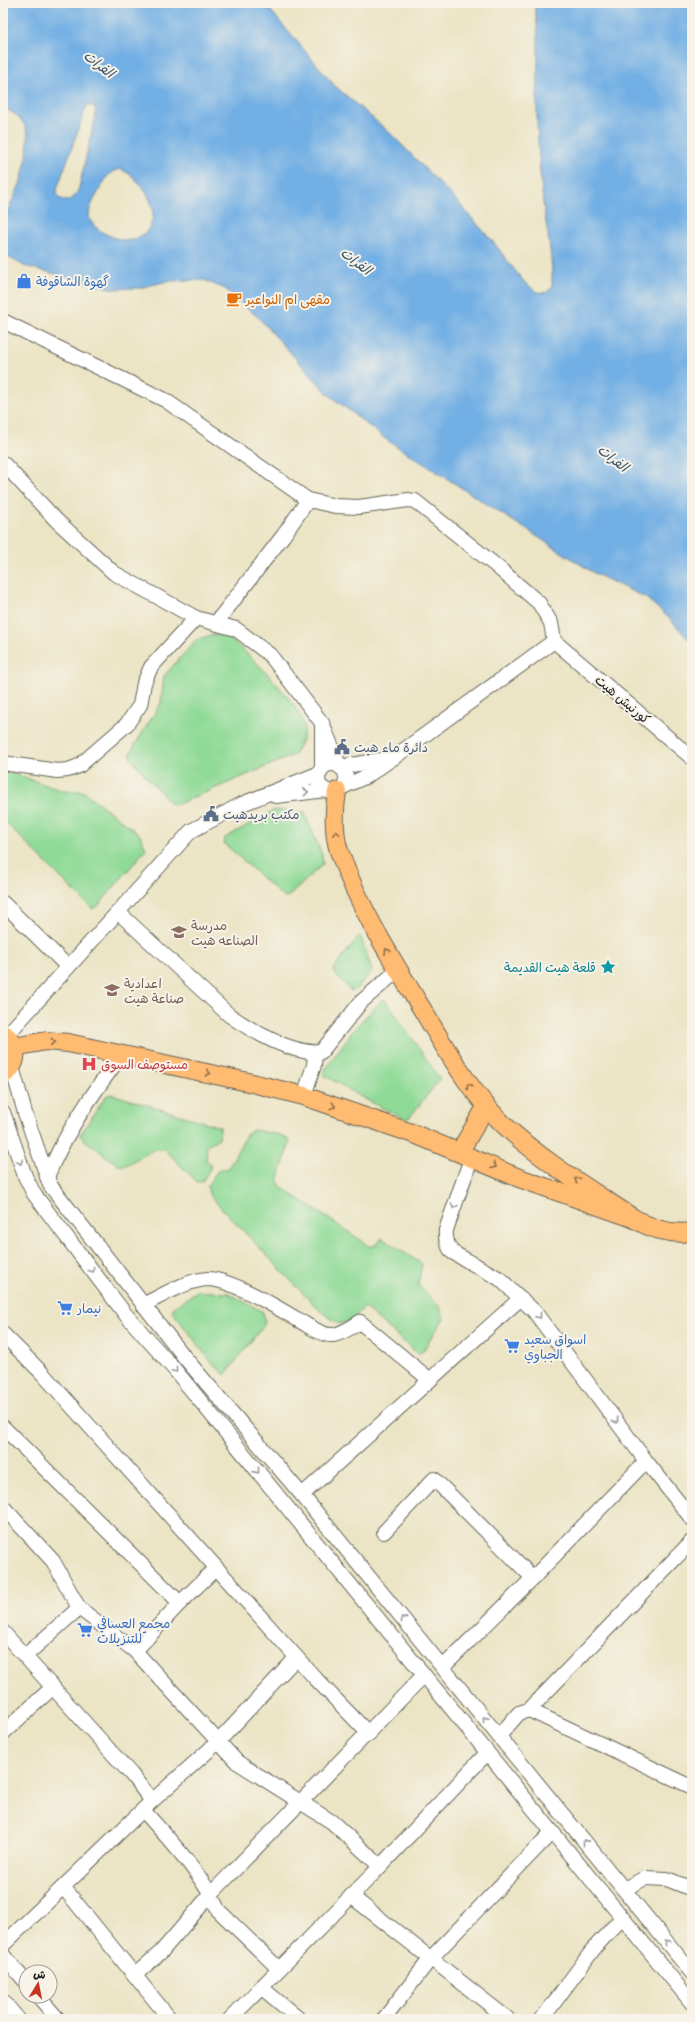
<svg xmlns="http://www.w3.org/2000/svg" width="695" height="2022" font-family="Delius,'Playpen Sans Arabic',sans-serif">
<rect width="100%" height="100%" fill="#f7f3e8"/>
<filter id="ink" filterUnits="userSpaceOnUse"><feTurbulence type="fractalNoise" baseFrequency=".025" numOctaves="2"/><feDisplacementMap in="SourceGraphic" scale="8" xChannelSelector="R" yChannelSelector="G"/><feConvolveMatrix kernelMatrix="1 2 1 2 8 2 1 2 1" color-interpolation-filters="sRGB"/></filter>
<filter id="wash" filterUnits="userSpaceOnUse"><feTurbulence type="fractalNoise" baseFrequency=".012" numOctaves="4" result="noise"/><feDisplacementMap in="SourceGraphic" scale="16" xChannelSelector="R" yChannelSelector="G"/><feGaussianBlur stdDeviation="0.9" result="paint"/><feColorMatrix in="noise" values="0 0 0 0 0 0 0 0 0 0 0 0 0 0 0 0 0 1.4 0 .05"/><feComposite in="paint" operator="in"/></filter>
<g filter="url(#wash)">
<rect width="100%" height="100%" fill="#ebe4c5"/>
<g fill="#8fda97" stroke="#567b5a">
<path d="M211,635C216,635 223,635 226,637C244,647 303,707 304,726C305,737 299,746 294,755L178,804L172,805L130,758L131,751L161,703L164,676L196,640Z"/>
<polygon points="3,772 15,774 63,791 83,791 140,835 146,849 98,906 92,909 3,820"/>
<polygon points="275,810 304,812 322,855 323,864 290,895 284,898 224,843 225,838"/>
<polygon points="358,937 361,937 372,971 357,988 351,991 333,972 334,968"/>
<polygon points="383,999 386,1001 440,1079 409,1118 405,1119 363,1098 324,1075 324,1071 354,1029"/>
<polygon points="111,1094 220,1127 219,1138 207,1145 206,1160 212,1165 202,1182 197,1182 164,1149 155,1149 124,1166 118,1165 82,1138 80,1135 106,1096"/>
<polygon points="253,1130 281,1135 290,1141 278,1181 281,1187 371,1247 377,1244 382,1238 422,1264 418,1285 439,1306 444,1318 423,1351 418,1354 364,1307 352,1320 339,1324 320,1311 210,1196 207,1186 219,1169 228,1169 246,1135"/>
<polygon points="197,1291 228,1293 263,1312 265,1320 263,1326 225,1375 213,1364 172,1311 175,1306"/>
</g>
<path fill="#72afe4" stroke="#476680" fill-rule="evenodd" d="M3,3H264L335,86L391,134L456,200L493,242L524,282L537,292L546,293L552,287C553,257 547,232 543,203C541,183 539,162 538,142C534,97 543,46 534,3H692V643L668,617L646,598L594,573L387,440L328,394L258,317L225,289L204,280L168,281L139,288L113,289L24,266L3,254V221L20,184L27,157L28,134L24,124L16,115L3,107ZM87,105L94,106L96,113L79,188C75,199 66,205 57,196V189ZM120,169C141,177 165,211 146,232C140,237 132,242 124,240C112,238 90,229 89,215C89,206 97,195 101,187C107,177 108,172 120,169Z"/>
</g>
<g filter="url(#ink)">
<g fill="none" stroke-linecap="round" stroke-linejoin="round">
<defs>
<g id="minor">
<polyline points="3,321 165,400 308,500"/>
<polyline points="3,463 56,520 114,573 196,618 236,629 270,655 322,723 340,767 393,758"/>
<polyline points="216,623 283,536 308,500 335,506 359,507 408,500 415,501 495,565 539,603 551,623 554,641"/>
<polyline points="554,641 692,758"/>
<polyline points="3,763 57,771 68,770 79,766 127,724 140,705 144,683 151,667 196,618"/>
<circle cx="332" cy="778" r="14"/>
<polyline points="322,769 322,727"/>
<polyline points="343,787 367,776 393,758 554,641"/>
<polyline points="276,796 326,790"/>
<polyline points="3,903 68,967"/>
<path d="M118,912L229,1015C252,1031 293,1055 321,1052L361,1002L398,970"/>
<polyline points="6,1036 191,831 242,804 320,773"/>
<polyline points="12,1067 25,1113 50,1185 186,1359 302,1495 692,1973"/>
<polyline points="304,1096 314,1065 315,1053"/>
<polyline points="3,1112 25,1176 34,1194 126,1315 175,1370 692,2003"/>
<path d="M472,1156L446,1230C445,1239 447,1245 452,1252L500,1279L534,1311L646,1461L692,1519"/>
<path d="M47,1177C65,1133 93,1092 122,1055"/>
<path d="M143,1305C162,1296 186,1280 208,1279C232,1279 283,1311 305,1324C312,1328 324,1336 333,1335C342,1334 352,1327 360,1322L430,1380"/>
<polyline points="3,1334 42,1373 316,1679 369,1734"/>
<polyline points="3,1427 180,1603"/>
<polyline points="302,1495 521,1298"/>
<polyline points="3,1507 53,1561 79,1608 135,1651 237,1762 332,1822 380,1866"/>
<polyline points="384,1532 434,1479 533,1578"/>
<polyline points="3,1632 131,1774 152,1801"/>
<polyline points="135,1651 180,1603 216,1568"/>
<polyline points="25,1656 79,1608"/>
<polyline points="443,1667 533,1578 646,1461"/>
<polyline points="529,1710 692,1787"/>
<polyline points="3,1733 53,1687"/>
<polyline points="499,1736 519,1713 529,1710 692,1541"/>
<path d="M143,1810C170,1841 202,1873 218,1910L279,1969"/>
<polyline points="64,1888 170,2019"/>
<polyline points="624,1889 645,1878 667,1879 692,1889"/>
<polyline points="351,1896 508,2019"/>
<polyline points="3,1945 152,1801 218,1742 296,1658"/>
<polyline points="3,1955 26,1982"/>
<polyline points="135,1975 161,1952 210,1895 424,1675"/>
<polyline points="261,1987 299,2019"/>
<polyline points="38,1996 58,2019"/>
<polyline points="3,2001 18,2019"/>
<polyline points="230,2019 372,1875 487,1753"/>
<polyline points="384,2019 431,1958 552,1832"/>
<polyline points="542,2019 595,1947 622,1918"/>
</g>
<g id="major">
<path d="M337,791C334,811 333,832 339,851C358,905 389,955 419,1004C444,1045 466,1087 501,1122C540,1160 588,1188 633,1218C651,1229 670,1235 692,1232"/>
<path d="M3,1034C20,1043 19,1066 3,1075"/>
<polyline points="14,1047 46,1041 68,1043 248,1082 304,1096 417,1135 519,1178 633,1218"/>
<polyline points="460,1151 486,1107"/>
</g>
</defs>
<use href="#minor" stroke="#646257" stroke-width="16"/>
<use href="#major" stroke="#646257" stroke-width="20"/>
<use href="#minor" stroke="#fff" stroke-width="14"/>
<use href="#major" stroke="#ffbb71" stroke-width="18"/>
</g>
<defs><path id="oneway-chevron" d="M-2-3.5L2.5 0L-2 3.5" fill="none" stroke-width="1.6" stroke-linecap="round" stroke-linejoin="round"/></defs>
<g stroke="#999">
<use href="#oneway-chevron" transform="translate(306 792) rotate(-6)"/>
<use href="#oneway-chevron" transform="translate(20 1162) rotate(71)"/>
<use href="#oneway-chevron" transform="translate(454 1206) rotate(110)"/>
<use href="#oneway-chevron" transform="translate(92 1270) rotate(53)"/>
<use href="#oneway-chevron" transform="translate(539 1316) rotate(51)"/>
<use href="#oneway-chevron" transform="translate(175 1370) rotate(50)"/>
<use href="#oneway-chevron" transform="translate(616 1421) rotate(54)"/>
<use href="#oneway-chevron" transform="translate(257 1471) rotate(51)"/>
<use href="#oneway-chevron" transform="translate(403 1619) rotate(-129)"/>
<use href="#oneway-chevron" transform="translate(485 1719) rotate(-129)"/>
<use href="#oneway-chevron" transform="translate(585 1842) rotate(-129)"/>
<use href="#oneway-chevron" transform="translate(667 1942) rotate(-129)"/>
</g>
<g stroke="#8e6c46">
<use href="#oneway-chevron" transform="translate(336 833) rotate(-98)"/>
<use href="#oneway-chevron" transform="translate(387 951) rotate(-120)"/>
<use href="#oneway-chevron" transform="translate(53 1042) rotate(4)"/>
<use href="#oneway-chevron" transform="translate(208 1073) rotate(12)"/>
<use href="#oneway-chevron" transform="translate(469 1086) rotate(-125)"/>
<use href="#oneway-chevron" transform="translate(333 1106) rotate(18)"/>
<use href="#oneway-chevron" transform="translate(494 1166) rotate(24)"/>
<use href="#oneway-chevron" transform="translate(577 1180) rotate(-145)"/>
</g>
</g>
<defs>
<symbol id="shop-bare" viewBox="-9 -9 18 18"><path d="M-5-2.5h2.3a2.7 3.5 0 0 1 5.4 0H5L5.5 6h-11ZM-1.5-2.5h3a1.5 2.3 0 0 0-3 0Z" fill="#3f7fe0" stroke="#f7f3e8" stroke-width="2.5" paint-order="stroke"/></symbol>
<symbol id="cafe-bare" viewBox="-9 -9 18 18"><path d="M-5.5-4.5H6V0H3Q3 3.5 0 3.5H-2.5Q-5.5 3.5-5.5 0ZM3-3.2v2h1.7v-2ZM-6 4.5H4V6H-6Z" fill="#e8710a" stroke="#f7f3e8" stroke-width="2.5" paint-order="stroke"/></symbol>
<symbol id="civic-bare" viewBox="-9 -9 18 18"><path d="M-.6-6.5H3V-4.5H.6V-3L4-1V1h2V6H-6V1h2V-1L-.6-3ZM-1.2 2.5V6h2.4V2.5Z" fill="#5c6f8a" stroke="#f7f3e8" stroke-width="2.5" paint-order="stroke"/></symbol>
<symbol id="school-bare" viewBox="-9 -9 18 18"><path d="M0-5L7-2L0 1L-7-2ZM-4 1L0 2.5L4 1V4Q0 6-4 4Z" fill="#8d6e63" stroke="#f7f3e8" stroke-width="2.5" paint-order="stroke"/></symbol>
<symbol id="sight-bare" viewBox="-9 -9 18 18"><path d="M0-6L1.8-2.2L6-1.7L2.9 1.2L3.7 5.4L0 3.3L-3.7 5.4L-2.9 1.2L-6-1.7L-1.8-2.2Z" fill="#0f9aa8" stroke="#f7f3e8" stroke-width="2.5" paint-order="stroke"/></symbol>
<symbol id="hospital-bare" viewBox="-9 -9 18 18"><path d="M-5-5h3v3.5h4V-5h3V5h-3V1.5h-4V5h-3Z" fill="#e0444e" stroke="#f7f3e8" stroke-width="2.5" paint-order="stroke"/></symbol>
<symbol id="supermarket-bare" viewBox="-9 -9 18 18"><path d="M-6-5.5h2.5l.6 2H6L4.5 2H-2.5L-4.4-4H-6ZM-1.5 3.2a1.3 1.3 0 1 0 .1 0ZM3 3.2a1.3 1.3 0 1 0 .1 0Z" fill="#3f7fe0" stroke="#f7f3e8" stroke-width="2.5" paint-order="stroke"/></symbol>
</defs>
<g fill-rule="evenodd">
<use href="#shop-bare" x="13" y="270" width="22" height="22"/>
<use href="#cafe-bare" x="223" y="288" width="22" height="22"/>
<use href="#civic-bare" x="331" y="736" width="22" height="22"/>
<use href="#civic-bare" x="200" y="803" width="22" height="22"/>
<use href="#school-bare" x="168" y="921" width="22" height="22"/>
<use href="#sight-bare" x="597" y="956" width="22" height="22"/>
<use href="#school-bare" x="101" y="979" width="22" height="22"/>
<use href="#hospital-bare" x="78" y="1053" width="22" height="22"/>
<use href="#supermarket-bare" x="54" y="1297" width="22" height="22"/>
<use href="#supermarket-bare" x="501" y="1335" width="22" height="22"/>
<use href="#supermarket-bare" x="74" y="1619" width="22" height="22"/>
</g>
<g text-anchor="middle" stroke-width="4" stroke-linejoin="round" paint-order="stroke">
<g font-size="13" fill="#366cbe" stroke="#f7f3e8" text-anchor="start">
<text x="36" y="286">گهوة الشاقوفة</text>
<text x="77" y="1313">نيمار</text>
<text x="524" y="1344">اسواق سعيد<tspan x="524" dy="15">الجباوي</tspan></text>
<text x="97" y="1628">مجمع العسافي<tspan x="97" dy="15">للتنزيلات</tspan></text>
</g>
<g font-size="13" fill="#c56008" stroke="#f7f3e8" text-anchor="start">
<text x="246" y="304">مقهى ام النواعير</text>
</g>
<g font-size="13" fill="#1c1c1c" stroke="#f7f3e8">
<text transform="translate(623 699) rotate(40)" y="5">كورنيش هيت</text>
</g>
<g font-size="13" fill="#4e5e75" stroke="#f7f3e8" text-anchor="start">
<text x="354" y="752">دائرة ماء هيت</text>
<text x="223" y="819">مكتب بريدهيت</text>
</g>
<g font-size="13" fill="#785e54" stroke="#f7f3e8" text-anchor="start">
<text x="191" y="930">مدرسة<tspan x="191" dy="15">الصناعه هيت</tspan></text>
<text x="124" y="988">اعدادية<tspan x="124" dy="15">صناعة هيت</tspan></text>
</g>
<g font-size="13" fill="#0d838f" stroke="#f7f3e8" text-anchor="end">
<text x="596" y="972">قلعة هيت القديمة</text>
</g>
<g font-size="13" fill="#be3a42" stroke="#f7f3e8" text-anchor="start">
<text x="101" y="1069">مستوصف السوق</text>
</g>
<g font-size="14" font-style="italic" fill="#3e576c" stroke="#f7f3e8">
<text transform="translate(99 64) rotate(38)" y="5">الفرات</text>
<text transform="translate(356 261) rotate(38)" y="5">الفرات</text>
<text transform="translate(613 458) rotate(38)" y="5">الفرات</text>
</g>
</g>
<rect width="695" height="2022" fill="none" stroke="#f7f3e8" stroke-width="16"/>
<g transform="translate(38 1984) rotate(10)"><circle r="19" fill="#f7f3e8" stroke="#9f9d96"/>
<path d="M0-3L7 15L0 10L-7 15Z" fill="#c8321e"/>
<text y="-6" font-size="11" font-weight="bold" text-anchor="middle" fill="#1c1c1c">ش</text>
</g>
</svg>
